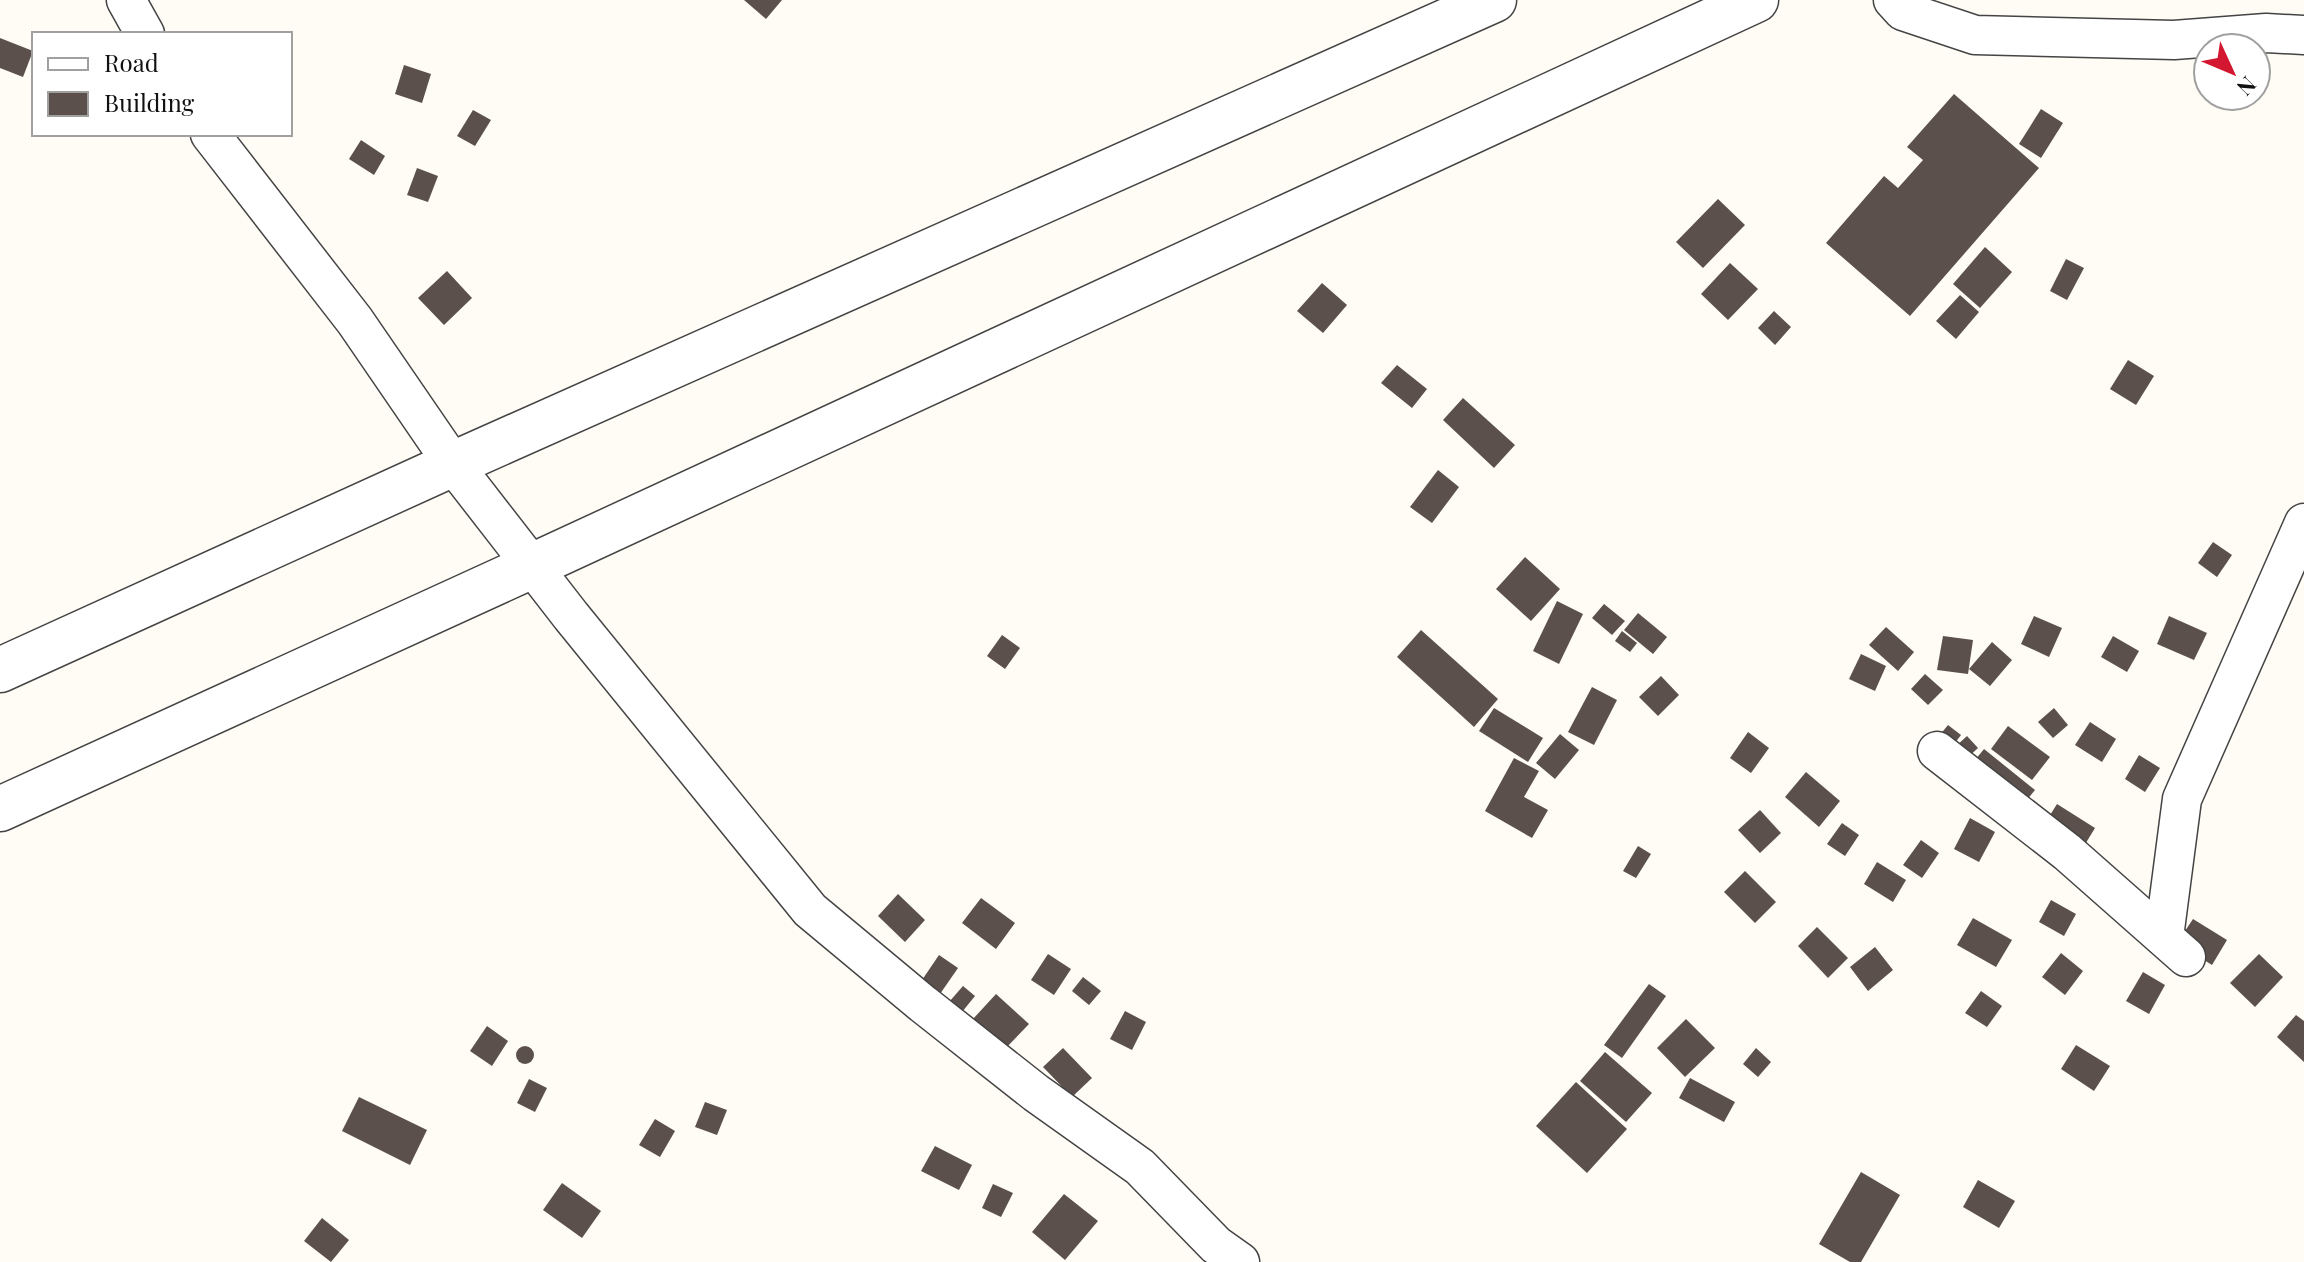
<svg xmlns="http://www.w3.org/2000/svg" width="2304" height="1262" font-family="'Playfair Display',serif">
<rect width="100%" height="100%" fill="#fffcf5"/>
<g fill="#5b504c">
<polygon points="744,0 782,0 766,19"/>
<polygon points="0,38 33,51 23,77 0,68"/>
<polygon points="404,65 431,74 422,103 395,94"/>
<polygon points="1954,94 2039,168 1910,316 1826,243 1884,176 1898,188 1923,160 1907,147"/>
<polygon points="2041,109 2063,123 2041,158 2019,144"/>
<polygon points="473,110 491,120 475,146 457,136"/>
<polygon points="361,140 385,156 374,175 349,159"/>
<polygon points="417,168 438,176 428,202 407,195"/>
<polygon points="1718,199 1745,225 1703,268 1676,242"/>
<polygon points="1985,247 2012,272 1980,308 1953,284"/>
<polygon points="2066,259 2084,268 2067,300 2050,291"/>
<polygon points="1730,263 1758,289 1728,320 1701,294"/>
<polygon points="447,271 472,298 444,325 418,298"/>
<polygon points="1322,283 1347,305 1323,333 1297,311"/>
<polygon points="1960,295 1979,312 1956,339 1936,321"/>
<polygon points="1774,311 1791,327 1775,345 1758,328"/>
<polygon points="2128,360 2154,376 2136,405 2110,389"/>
<polygon points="1397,365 1427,389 1412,408 1381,383"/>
<polygon points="1463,398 1515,445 1494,468 1443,420"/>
<polygon points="1438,470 1459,487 1432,523 1410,507"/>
<polygon points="2213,542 2232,555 2217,577 2198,563"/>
<polygon points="1525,557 1560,589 1531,621 1496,589"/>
<polygon points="1557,601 1583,614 1559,664 1533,651"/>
<polygon points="1604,604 1625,621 1612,635 1592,618"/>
<polygon points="1638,613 1667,637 1653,654 1624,630"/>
<polygon points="2034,616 2062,628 2049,657 2021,644"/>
<polygon points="2169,616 2207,633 2194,660 2157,644"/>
<polygon points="1886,627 1914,652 1898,671 1869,645"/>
<polygon points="1421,630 1498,699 1474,727 1397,657"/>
<polygon points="1622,631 1637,643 1630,652 1615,641"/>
<polygon points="1002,635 1020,648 1005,669 987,656"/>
<polygon points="1943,636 1973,640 1968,674 1937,670"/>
<polygon points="2113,636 2139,651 2127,672 2101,657"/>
<polygon points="1992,642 2012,660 1990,686 1969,669"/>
<polygon points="1861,654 1886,666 1875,691 1849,679"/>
<polygon points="1925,674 1943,690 1928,705 1911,689"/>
<polygon points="1661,676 1679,695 1658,716 1639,697"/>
<polygon points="1592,687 1617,700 1594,745 1568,732"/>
<polygon points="1494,708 1543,738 1528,762 1479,731"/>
<polygon points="2054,708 2068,725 2053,738 2038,722"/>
<polygon points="2090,722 2116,739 2102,762 2075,745"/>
<polygon points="1948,725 1961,735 1948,752 1935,741"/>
<polygon points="2008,726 2050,757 2032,780 1991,749"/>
<polygon points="1748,732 1769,748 1751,773 1730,758"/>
<polygon points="1560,734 1579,750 1555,779 1536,763"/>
<polygon points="1967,736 1978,748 1966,759 1955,747"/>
<polygon points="1984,749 2035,790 2017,812 1966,771"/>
<polygon points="2139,755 2160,768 2145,792 2125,779"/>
<polygon points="1514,758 1539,771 1524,797 1548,810 1532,838 1485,811"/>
<polygon points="1806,772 1840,801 1819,827 1785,797"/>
<polygon points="2057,804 2095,828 2081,851 2042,828"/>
<polygon points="1760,810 1781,833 1760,853 1738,830"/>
<polygon points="1970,818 1995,832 1979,862 1954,849"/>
<polygon points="1842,823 1859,835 1845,856 1827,844"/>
<polygon points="1921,840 1939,853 1922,878 1903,865"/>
<polygon points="1638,846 1651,854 1636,878 1623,871"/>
<polygon points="1877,862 1906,880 1893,902 1864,884"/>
<polygon points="1745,871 1776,902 1755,923 1724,892"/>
<polygon points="898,894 925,920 905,942 878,916"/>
<polygon points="981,898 1015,923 996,949 962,923"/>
<polygon points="2051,900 2076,914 2064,936 2039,922"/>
<polygon points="1973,918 2012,940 1996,967 1957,945"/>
<polygon points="2193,919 2227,940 2212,965 2177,943"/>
<polygon points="1817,927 1848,958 1828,978 1798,946"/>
<polygon points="1875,947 1893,970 1868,991 1850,967"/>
<polygon points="2061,953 2083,971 2065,995 2042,977"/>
<polygon points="1048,954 1071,969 1054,995 1031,980"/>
<polygon points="2259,954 2283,977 2255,1007 2230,983"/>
<polygon points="939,955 958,968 940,994 922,980"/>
<polygon points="2143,972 2165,985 2149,1014 2126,1001"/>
<polygon points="1083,977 1101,991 1089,1005 1072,991"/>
<polygon points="1649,984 1666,996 1622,1058 1604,1045"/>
<polygon points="963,986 975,996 962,1012 949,1002"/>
<polygon points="1981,991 2002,1006 1987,1027 1965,1013"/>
<polygon points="996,994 1029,1024 1005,1049 973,1019"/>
<polygon points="1125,1011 1146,1022 1132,1050 1110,1039"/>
<polygon points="2296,1015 2304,1021 2304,1062 2277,1037"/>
<polygon points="1686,1019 1715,1048 1685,1077 1657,1048"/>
<polygon points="487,1026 508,1041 492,1066 470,1051"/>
<polygon points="2076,1045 2110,1066 2094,1091 2061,1069"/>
<circle cx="525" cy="1055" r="9"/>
<polygon points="1063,1048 1092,1078 1072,1097 1043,1067"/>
<polygon points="1756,1048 1771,1062 1758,1077 1743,1064"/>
<polygon points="1605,1052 1652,1093 1626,1122 1580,1081"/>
<polygon points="1690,1078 1735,1102 1724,1122 1679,1098"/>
<polygon points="529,1079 547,1088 535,1112 517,1103"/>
<polygon points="1576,1082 1627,1129 1587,1173 1536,1126"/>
<polygon points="359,1097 427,1130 410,1165 342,1131"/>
<polygon points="705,1102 727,1110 717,1135 695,1127"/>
<polygon points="655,1119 675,1131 660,1157 639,1145"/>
<polygon points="935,1146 972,1165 959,1190 921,1171"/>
<polygon points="1861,1172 1900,1195 1861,1262 1850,1262 1819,1244"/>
<polygon points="1978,1180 2015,1201 1999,1228 1963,1207"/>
<polygon points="562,1183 601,1211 582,1238 543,1210"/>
<polygon points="993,1184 1013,1193 1001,1217 982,1208"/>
<polygon points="1064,1194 1098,1221 1065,1260 1032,1232"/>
<polygon points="322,1218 349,1240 331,1262 304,1241"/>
</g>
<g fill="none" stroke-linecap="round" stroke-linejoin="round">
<defs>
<g id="minor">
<polyline points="126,0 145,34"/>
<polyline points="1893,0 1903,11 1975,35 2174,40 2266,33 2304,35"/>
<polyline points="210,134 355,321 453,464 571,616 810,910 923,1004 1036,1093 1140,1167 1216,1245 1240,1262"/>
<polyline points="1937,751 2067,852 2186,957"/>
<polyline points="2164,937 2182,799 2304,523"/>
</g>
<g id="tertiary">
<polyline points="0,670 453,464 1494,0"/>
<polyline points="0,809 532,566 1756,0"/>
</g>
</defs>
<use href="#minor" stroke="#444" stroke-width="41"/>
<use href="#tertiary" stroke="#444" stroke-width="47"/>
<use href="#minor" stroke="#fff" stroke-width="38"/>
<use href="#tertiary" stroke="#fff" stroke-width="44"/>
</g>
<rect x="32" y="32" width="260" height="104" fill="#ffffff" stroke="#a0a0a0" stroke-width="2"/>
<rect x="48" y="58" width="40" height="12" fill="#ffffff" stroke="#a0a0a0" stroke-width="2"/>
<text x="104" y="72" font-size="24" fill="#111111">Road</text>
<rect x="48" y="92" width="40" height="24" fill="#5b504c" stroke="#a0a0a0" stroke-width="2"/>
<text x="104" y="112" font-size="24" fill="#111111">Building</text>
<g transform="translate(2232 72) rotate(134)"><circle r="38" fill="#ffffff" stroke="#a0a0a0" stroke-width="2"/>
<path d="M0-6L14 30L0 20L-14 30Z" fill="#d31730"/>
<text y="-12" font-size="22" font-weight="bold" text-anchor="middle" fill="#111111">N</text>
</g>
</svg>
